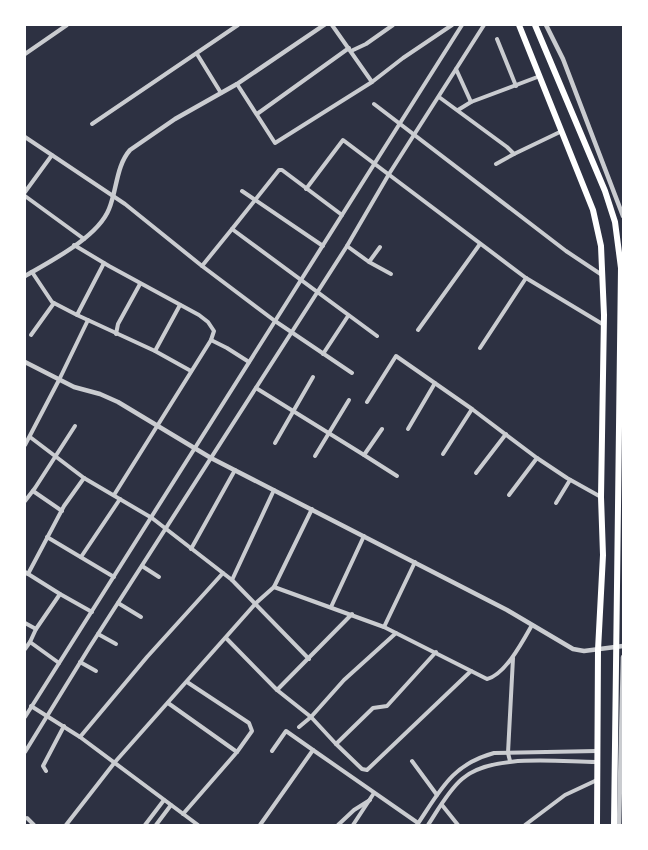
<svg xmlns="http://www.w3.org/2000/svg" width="648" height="850" font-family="Poppins,sans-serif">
<rect width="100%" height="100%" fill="#2d3142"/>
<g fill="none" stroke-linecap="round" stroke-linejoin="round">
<g stroke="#caccd0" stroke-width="4">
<polyline points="332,25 372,82"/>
<polyline points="497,39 516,86"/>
<polyline points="351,51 366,44 393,25"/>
<polyline points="25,54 67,25"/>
<polyline points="197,54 221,93"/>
<polyline points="456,69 484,25"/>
<polyline points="237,84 275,143 372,82 403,58 452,25"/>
<polyline points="439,97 507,147 514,154 562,131"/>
<polyline points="374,104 566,251 602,275"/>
<polyline points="458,110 471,102 540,76"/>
<polyline points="257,114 349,48"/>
<polyline points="92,124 238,25"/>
<polyline points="25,137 125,204 202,266 275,321 352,373"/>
<polyline points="496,164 514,154"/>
<polyline points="306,189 343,140 526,278 604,325"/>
<polyline points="242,191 323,246"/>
<polyline points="25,192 52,155"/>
<polyline points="25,196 84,239"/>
<polyline points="232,229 279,170 282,170 342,215"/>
<polyline points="74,245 109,266 199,315 208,322 214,331 211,340 114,495"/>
<polyline points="347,246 369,262 380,247"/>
<polyline points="369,262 391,274"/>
<polyline points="202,266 232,229 377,336"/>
<polyline points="32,272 52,302 77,315 104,263"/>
<polyline points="77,315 155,351 180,305"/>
<polyline points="418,330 480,244"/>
<polyline points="116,334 118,324 140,284"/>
<polyline points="31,335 54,303"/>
<polyline points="211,340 227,348 249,362"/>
<polyline points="480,348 526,278"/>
<polyline points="155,351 191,371"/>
<polyline points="323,354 348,316"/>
<polyline points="256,388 364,455 382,429"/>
<polyline points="367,402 396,356 472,409 537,458 567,478 601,497"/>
<polyline points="408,429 435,383"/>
<polyline points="30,437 84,478 152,518 232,580 309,659"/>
<polyline points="275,443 313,377"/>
<polyline points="25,445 59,380 88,320"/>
<polyline points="443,454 472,409"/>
<polyline points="364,455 397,476"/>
<polyline points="315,456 349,400"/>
<polyline points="476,473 506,434"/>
<polyline points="33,491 62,511"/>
<polyline points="509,495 537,458"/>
<polyline points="25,501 35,488 75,426"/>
<polyline points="556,503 570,480"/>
<polyline points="47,537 114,577"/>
<polyline points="191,549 235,470"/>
<polyline points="81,557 120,499"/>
<polyline points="142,566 159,577"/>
<polyline points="25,572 60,594 92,612"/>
<polyline points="28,574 64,506 84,478"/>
<polyline points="232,580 274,490"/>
<path d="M274,587L384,627L487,679C505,675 523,641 532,625"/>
<polyline points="118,603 141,617"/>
<polyline points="331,607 364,536"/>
<polyline points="25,623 36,629"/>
<polyline points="384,627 415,562"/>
<polyline points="98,634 116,644"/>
<polyline points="226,638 277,690 352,614"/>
<polyline points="25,649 30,642"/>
<polyline points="80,662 96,671"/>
<polyline points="59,663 30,642 36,629 60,594"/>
<polyline points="277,690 311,717 344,680 396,633"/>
<polyline points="168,703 237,752"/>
<polyline points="31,706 80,737 198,825"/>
<polyline points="25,717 462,25"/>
<polyline points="299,727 311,717 336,744 362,769 367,770 471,671"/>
<polyline points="80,737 147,657 223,573"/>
<polyline points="336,744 373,708 387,706 436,652"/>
<polyline points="313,750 418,823"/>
<polyline points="25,752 89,648 347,246 389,174 456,69 471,102"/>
<polyline points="412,761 437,795"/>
<polyline points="510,761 508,753 513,658"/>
<polyline points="46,771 43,766 64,726"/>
<polyline points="442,805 458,825"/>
<polyline points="183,814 237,752 252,731 249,723 187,682"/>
<polyline points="27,818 34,825"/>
<polyline points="66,825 115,762 256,603 274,587 312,509"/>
<polyline points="145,825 164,800"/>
<polyline points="156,825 171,805"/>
<polyline points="260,825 313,750 286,731 272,751"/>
<polyline points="338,825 354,810 370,800"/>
<polyline points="353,825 374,793"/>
<path d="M417,825C440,791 452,764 494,753L597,751"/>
<path d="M428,825C438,810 448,791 462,779C491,753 559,762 596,762"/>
<polyline points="525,825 565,795 597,780"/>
</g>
<g stroke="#caccd0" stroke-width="4.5">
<polyline points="546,25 563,59 623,216"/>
<path d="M25,276C51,261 98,237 109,209C117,190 116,166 130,150L175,119L237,84L324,25"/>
<polyline points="25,362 74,387 100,394 118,402 211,458 507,610 573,649 584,651 623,646"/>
<polyline points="619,825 623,657"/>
</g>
<g stroke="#fff" stroke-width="6">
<polyline points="519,25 593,210 601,246 604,315 601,497 603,555 598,650 597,825"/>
<polyline points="535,25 605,191 615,222 621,268 614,825"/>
</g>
</g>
<rect width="648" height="850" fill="none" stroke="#ffffff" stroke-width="52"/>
</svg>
